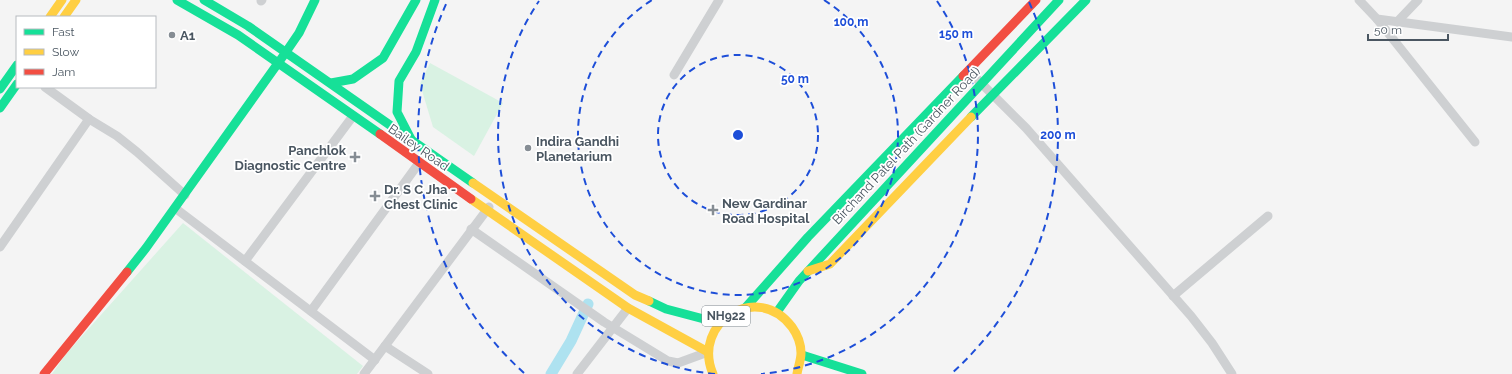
<svg xmlns="http://www.w3.org/2000/svg" width="1512" height="374" font-family="Raleway,sans-serif">
<rect width="100%" height="100%" fill="#f4f4f4"/>
<g fill="#d9f2e3">
<polygon points="430,63 503,103 474,156 433,127 420,84"/>
<polygon points="183,223 363,366 357,374 52,374 66,354"/>
</g>
<g fill="none" stroke-linecap="round" stroke-linejoin="round">
<polyline stroke="#aee2f0" stroke-width="11" points="551,374 571,341 588,304"/>
<g stroke="#ced0d2" stroke-width="9">
<polyline points="1359,0 1377,19 1512,37"/>
<polyline points="261,1 262,0"/>
<polyline points="1377,19 1475,142"/>
<polyline points="1397,22 1418,0"/>
<polyline points="969,71 1026,128 1191,316 1212,343 1232,374"/>
<polyline points="674,75 719,0"/>
<polyline points="45,87 89,119 117,136 137,152 185,195"/>
<polyline points="175,208 375,360"/>
<polyline points="471,229 604,322 668,361 678,363 708,352"/>
<polyline points="0,247 89,119"/>
<polyline points="245,261 353,116"/>
<polyline points="1173,296 1268,216"/>
<polyline points="311,311 419,163"/>
<polyline points="385,346 428,374"/>
<polyline points="364,374 489,207"/>
<polyline points="577,374 628,308"/>
</g>
<g stroke="#16e098" stroke-width="9">
<polyline points="177,0 238,35 380,134"/>
<polyline points="204,0 248,26 473,183"/>
<polyline points="331,83 353,79 383,58 416,0"/>
<polyline points="0,89 17,65"/>
<polyline points="0,108 17,84"/>
<polyline points="971,117 1086,0"/>
<polyline points="411,139 397,112 399,81 416,52 435,0"/>
<polyline points="127,272 146,248 286,52 299,33 315,0"/>
<polyline points="649,301 666,309 719,323"/>
<polyline points="746,307 808,237 963,76"/>
<polyline points="777,312 799,281 1059,0"/>
<polyline points="802,355 862,374"/>
</g>
<g stroke="#ffcf43" stroke-width="9">
<polyline points="50,17 62,0"/>
<polyline points="64,17 76,0"/>
<polyline points="473,183 635,295 649,301"/>
<polyline points="471,199 628,308 708,352"/>
<polyline points="808,271 830,264 971,117"/>
<path d="M713,374C691,322 758,281 792,327C797,334 801,344 801,353C801,360 798,367 797,374"/>
</g>
<g stroke="#f24e42" stroke-width="9">
<polyline points="963,76 1036,0"/>
<polyline points="380,134 471,199"/>
<polyline points="44,374 127,272"/>
</g>
</g>
<g fill="none" stroke="#1d4ed8" stroke-width="2" stroke-dasharray="7 5">
<circle cx="738" cy="135" r="80"/>
<path d="M824 0A160 160 0 1 1 652 0"/>
<path d="M715 374A240 240 0 0 1 539 1M937 1A240 240 0 0 1 761 374"/>
<path d="M524 373A320 320 0 0 1 447 2M1029 2A320 320 0 0 1 952 373"/>
</g>
<g fill="#868d94" stroke="#fff" stroke-width="1.5">
<circle cx="172" cy="35" r="4"/>
<circle cx="528" cy="148" r="4"/>
<path d="M353 151h4v4h4v4h-4v4h-4v-4h-4v-4h4z"/>
<path d="M373 190h4v4h4v4h-4v4h-4v-4h-4v-4h4z"/>
<path d="M711 204h4v4h4v4h-4v4h-4v-4h-4v-4h4z"/>
</g>
<g text-anchor="middle" stroke-width="3.5" stroke-linejoin="round" paint-order="stroke">
<rect fill="#fff" stroke="#808990" stroke-width="1" x="702" y="306" width="48" height="20" rx="3"/>
<g font-size="12" font-weight="bold" fill="#4a5661">
<text x="726" y="320">NH922</text>
</g>
<g font-size="13" font-weight="bold" fill="#4a5661" stroke="#fff" text-anchor="start">
<text x="180" y="40">A1</text>
<text x="536" y="146">Indira Gandhi<tspan x="536" dy="15">Planetarium</tspan></text>
<text x="346" y="155" text-anchor="end">Panchlok<tspan x="346" dy="15">Diagnostic Centre</tspan></text>
<text x="384" y="194">Dr. S C Jha -<tspan x="384" dy="15">Chest Clinic</tspan></text>
<text x="722" y="208">New Gardinar<tspan x="722" dy="15">Road Hospital</tspan></text>
</g>
<g font-size="13" fill="#4a5661" stroke="#fff">
<text transform="translate(906 145) rotate(-47)" y="5">Birchand Patel Path (Gardner Road)</text>
<text transform="translate(419 147) rotate(35)" y="5">Bailey Road</text>
</g>
</g>
<circle cx="738" cy="135" r="6" fill="#1d4ed8" stroke="#fff" stroke-width="2"/>
<g font-size="12" text-anchor="middle" font-weight="bold" fill="#1d4ed8" stroke="#fff" stroke-width="3.5" stroke-linejoin="round" paint-order="stroke">
<text x="851" y="26">100 m</text>
<text x="956" y="38">150 m</text>
<text x="795" y="83">50 m</text>
<text x="1058" y="139">200 m</text>
</g>
<rect x="16" y="16" width="140" height="72" fill="#ffffff" stroke="#b7bbc0"/>
<rect x="24" y="29" width="20" height="6" fill="#16e098" stroke="#b7bbc0"/>
<text x="52" y="36" font-size="12" fill="#4a5661">Fast</text>
<rect x="24" y="49" width="20" height="6" fill="#ffcf43" stroke="#b7bbc0"/>
<text x="52" y="56" font-size="12" fill="#4a5661">Slow</text>
<rect x="24" y="69" width="20" height="6" fill="#f24e42" stroke="#b7bbc0"/>
<text x="52" y="76" font-size="12" fill="#4a5661">Jam</text>
<path d="M1368 34v6h80v-6" fill="none" stroke="#4a5661" stroke-width="2"/>
<text x="1374" y="34" font-size="12" fill="#4a5661" stroke="#ffffff" stroke-width="3" paint-order="stroke">50 m</text>
</svg>
